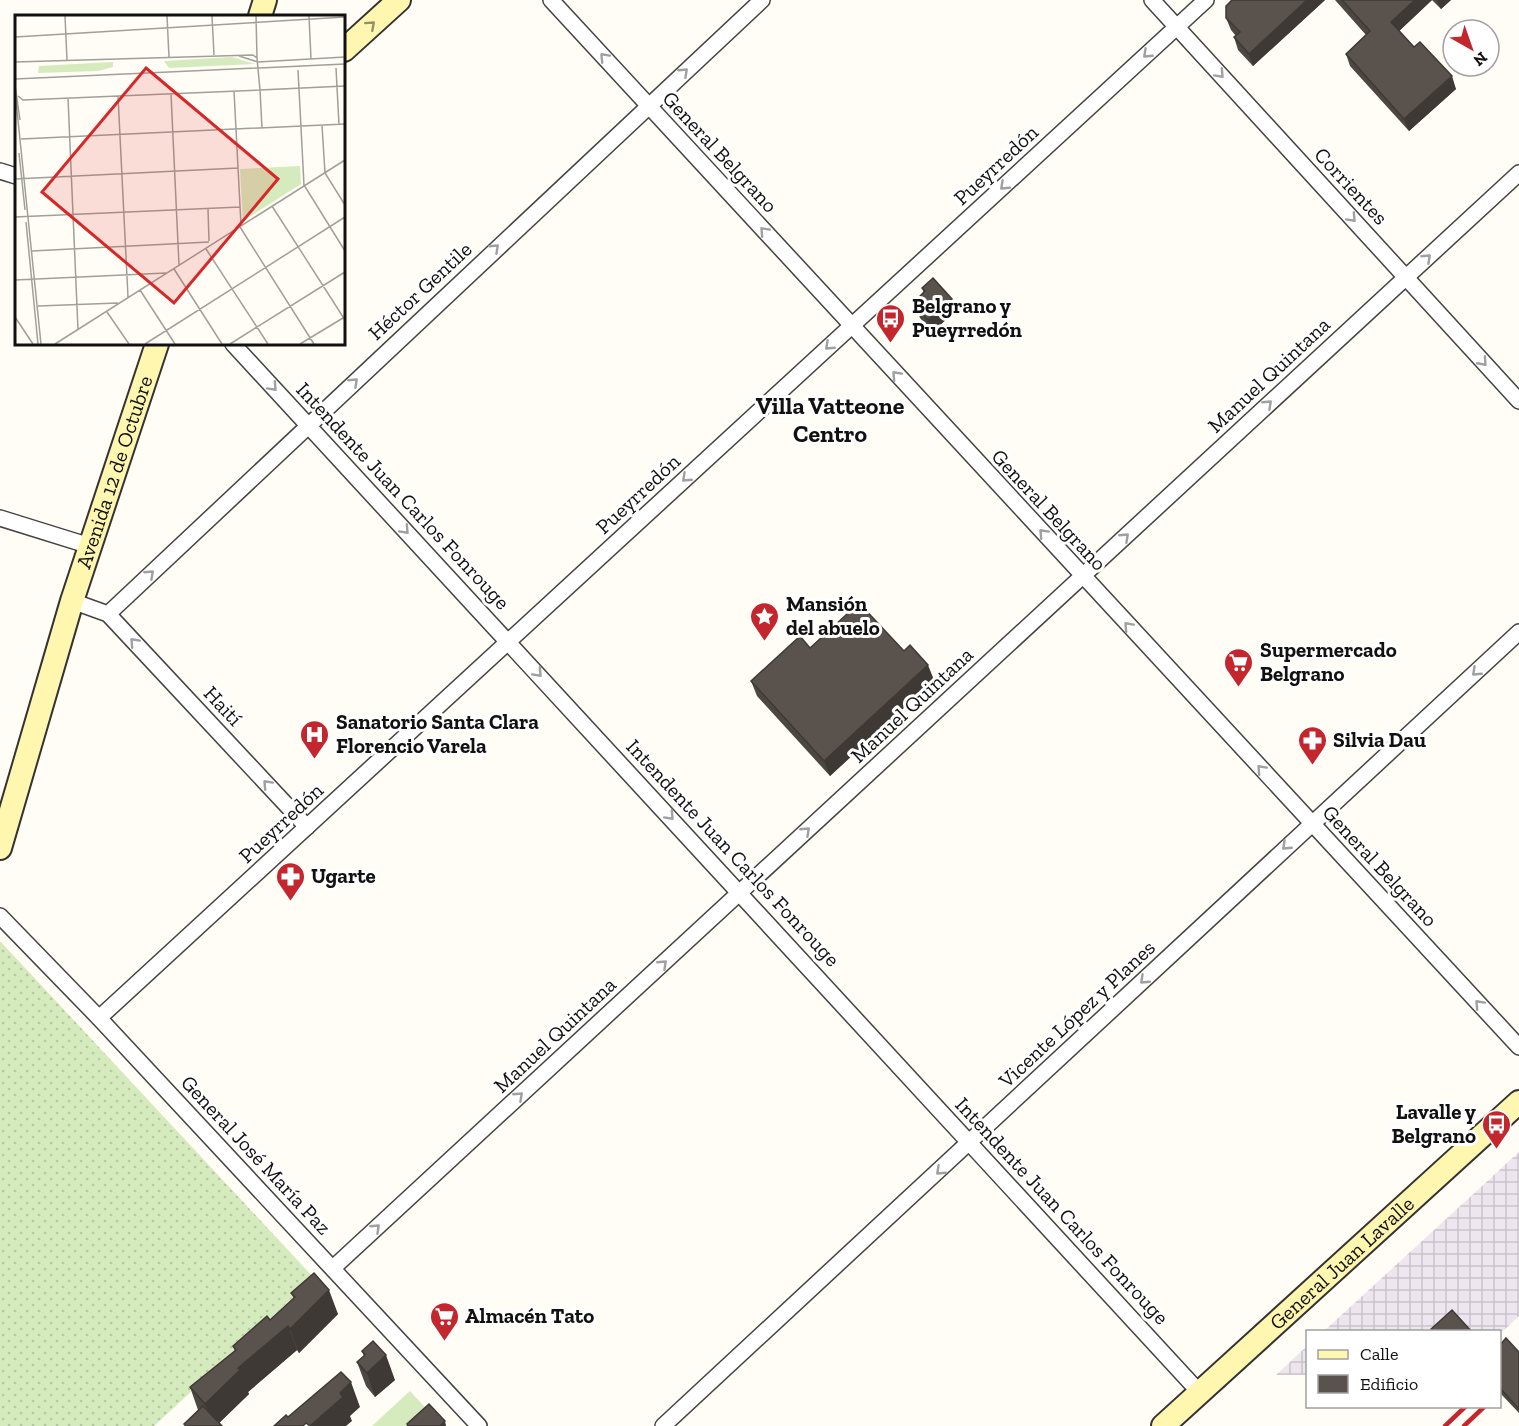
<svg xmlns="http://www.w3.org/2000/svg" width="1519" height="1426" font-family="'Zilla Slab',serif">
<defs>
<pattern id="industrial-grid" width="8" height="8" patternUnits="userSpaceOnUse" patternTransform="scale(1.5)"><rect width="8" height="8" fill="#eee6ef"/><path d="M0 4h8M4 0v8" fill="none" stroke="#cbc4cc"/></pattern>
<pattern id="grass-dots" width="8" height="8" patternUnits="userSpaceOnUse" patternTransform="scale(1.5)"><rect width="8" height="8" fill="#d5ebbd"/><path d="M2 2h.1M6 6h.1" fill="none" stroke="#b6c8a1" stroke-width="1.8" stroke-linecap="round"/></pattern>
</defs>
<rect width="100%" height="100%" fill="#fffdf5"/>
<g fill="url(#industrial-grid)">
<polygon points="1519,1152 1519,1316 1500,1334 1500,1332 1323,1332"/>
<polygon points="1307,1346 1307,1375 1276,1375"/>
</g>
<polygon fill="url(#grass-dots)" points="0,941 314,1278 154,1426 0,1426"/>
<polygon fill="#d5ebbd" points="410,1391 434,1417 424,1426 372,1426"/>
<g fill="none" stroke-linecap="round" stroke-linejoin="round">
<defs>
<g id="street">
<polyline points="551,0 1519,1047"/>
<polyline points="1152,0 1519,401"/>
<polyline points="0,171 16,176"/>
<polyline points="233,344 1200,1393"/>
<polyline points="0,518 90,546"/>
<polyline points="72,601 108,614 307,827"/>
<polyline points="108,614 762,0"/>
<polyline points="0,916 99,1018 479,1426"/>
<polyline points="99,1018 1206,0"/>
<polyline points="333,1268 1519,173"/>
<polyline points="663,1426 1519,632"/>
</g>
<g id="secondary">
<polyline points="260,16 265,0"/>
<polyline points="344,50 399,0"/>
<path id="s1" d="M0,848L72,601L157,344"/>
<path id="s2" d="M1163,1426L1519,1102"/>
</g>
</defs>
<use href="#street" stroke="#444" stroke-width="18"/>
<use href="#secondary" stroke="#333" stroke-width="26"/>
<use href="#street" stroke="#fff" stroke-width="15"/>
<use href="#secondary" stroke="#fff6b0" stroke-width="22"/>
<g stroke="#c4262e" stroke-width="4.5">
<polyline points="1445,1426 1466,1406"/>
<polyline points="1464,1426 1485,1406"/>
</g>
</g>
<g fill="#4d4742">
<polygon points="1232,0 1325,0 1253,66 1238,50 1234,37 1236,36 1231,30 1226,18"/>
<polygon points="1335,0 1432,0 1399,31 1414,47 1456,89 1409,131 1350,66 1346,54 1366,35"/>
<polygon points="1432,0 1451,0 1441,9"/>
<polygon points="922,288 956,311 932,332 920,318 916,306 924,293"/>
<polygon points="810,648 904,651 934,680 830,776 757,696 751,681"/>
<polygon points="291,1293 338,1314 299,1353 297,1350 248,1392 249,1394 219,1423 222,1426 185,1426 184,1424 198,1410 190,1387 235,1351 233,1346 270,1320 294,1299"/>
<polygon points="1500,1345 1519,1352 1519,1413 1500,1393"/>
<polygon points="362,1351 395,1380 375,1397 366,1386 357,1362 364,1356"/>
</g>
<g fill="#3f3936">
<polygon points="1307,0 1325,0 1253,66 1249,54"/>
<polygon points="1415,0 1432,0 1396,34 1391,22"/>
<polygon points="1437,0 1451,0 1441,9"/>
<polygon points="1452,76 1456,89 1409,131 1404,119"/>
<polygon points="952,299 956,311 932,332 928,320"/>
<polygon points="928,665 934,680 830,776 824,761"/>
<polygon points="329,1290 338,1314 299,1353 290,1329"/>
<polygon points="288,1326 297,1350 248,1392 249,1394 216,1426 213,1426 205,1404 238,1368"/>
<polygon points="386,1355 395,1380 375,1397 367,1373"/>
<polygon points="351,1382 360,1407 350,1416 352,1421 346,1426 310,1426 340,1393"/>
<polygon points="445,1421 446,1426 440,1426"/>
</g>
<g fill="#5a524d" stroke="#3f3936" stroke-width="1.5">
<polygon points="1232,0 1307,0 1249,54 1234,37 1240,32 1226,18 1226,6"/>
<polygon points="1342,0 1415,0 1391,22 1414,47 1420,42 1452,76 1404,119 1346,54 1370,31"/>
<polygon points="933,278 952,299 928,320 916,306 917,299 925,291 922,288"/>
<polygon points="859,603 904,651 910,645 928,665 824,761 751,681 800,636 810,648"/>
<polygon points="314,1273 329,1290 290,1329 288,1326 238,1368 240,1370 205,1404 190,1387 236,1350 233,1346 267,1316 270,1320 295,1297 291,1293"/>
<polygon points="1452,1310 1472,1332 1433,1332 1431,1329"/>
<polygon points="1506,1338 1519,1352 1519,1409 1500,1388 1500,1345"/>
<polygon points="373,1341 386,1355 367,1373 357,1362 365,1355 362,1351"/>
<polygon points="341,1372 351,1382 340,1393 343,1397 310,1426 306,1423 303,1426 274,1426 286,1415 288,1417"/>
<polygon points="429,1404 445,1421 440,1426 408,1426 407,1424"/>
<polygon points="203,1406 222,1426 186,1426 184,1424"/>
</g>
<defs><path id="oneway-chevron" d="M-2-3.5L2.5 0L-2 3.5" fill="none" stroke-width="1.6" stroke-linecap="round" stroke-linejoin="round" transform="scale(1.5)"/></defs>
<use stroke="#948f68" href="#oneway-chevron" transform="translate(371 25) rotate(-42)"/>
<g stroke="#a0a0a0">
<use href="#oneway-chevron" transform="translate(1147 54) rotate(137)"/>
<use href="#oneway-chevron" transform="translate(604 57) rotate(-133)"/>
<use href="#oneway-chevron" transform="translate(684 72) rotate(-43)"/>
<use href="#oneway-chevron" transform="translate(1220 74) rotate(47)"/>
<use href="#oneway-chevron" transform="translate(1004 186) rotate(137)"/>
<use href="#oneway-chevron" transform="translate(1352 218) rotate(47)"/>
<use href="#oneway-chevron" transform="translate(764 231) rotate(-133)"/>
<use href="#oneway-chevron" transform="translate(495 248) rotate(-43)"/>
<use href="#oneway-chevron" transform="translate(1427 258) rotate(-43)"/>
<use href="#oneway-chevron" transform="translate(829 346) rotate(137)"/>
<use href="#oneway-chevron" transform="translate(1483 362) rotate(48)"/>
<use href="#oneway-chevron" transform="translate(896 375) rotate(-133)"/>
<use href="#oneway-chevron" transform="translate(354 382) rotate(-43)"/>
<use href="#oneway-chevron" transform="translate(273 387) rotate(47)"/>
<use href="#oneway-chevron" transform="translate(1268 404) rotate(-43)"/>
<use href="#oneway-chevron" transform="translate(686 478) rotate(137)"/>
<use href="#oneway-chevron" transform="translate(405 530) rotate(47)"/>
<use href="#oneway-chevron" transform="translate(1043 533) rotate(-133)"/>
<use href="#oneway-chevron" transform="translate(1125 537) rotate(-43)"/>
<use href="#oneway-chevron" transform="translate(150 574) rotate(-43)"/>
<use href="#oneway-chevron" transform="translate(1128 626) rotate(-133)"/>
<use href="#oneway-chevron" transform="translate(134 642) rotate(-133)"/>
<use href="#oneway-chevron" transform="translate(1476 672) rotate(137)"/>
<use href="#oneway-chevron" transform="translate(538 673) rotate(47)"/>
<use href="#oneway-chevron" transform="translate(1261 769) rotate(-133)"/>
<use href="#oneway-chevron" transform="translate(267 784) rotate(-133)"/>
<use href="#oneway-chevron" transform="translate(670 816) rotate(47)"/>
<use href="#oneway-chevron" transform="translate(806 831) rotate(-43)"/>
<use href="#oneway-chevron" transform="translate(1286 846) rotate(137)"/>
<use href="#oneway-chevron" transform="translate(663 964) rotate(-43)"/>
<use href="#oneway-chevron" transform="translate(1144 980) rotate(137)"/>
<use href="#oneway-chevron" transform="translate(1479 1004) rotate(-133)"/>
<use href="#oneway-chevron" transform="translate(519 1096) rotate(-43)"/>
<use href="#oneway-chevron" transform="translate(940 1171) rotate(137)"/>
<use href="#oneway-chevron" transform="translate(376 1228) rotate(-43)"/>
</g>
<defs>
<symbol id="bus-pin" viewBox="-11 -11 22 30"><path d="M0 17L-7.5 6A9.5 9.5 0 1 1 7.5 6Z" fill="#c4262e" stroke="#fff"/><path d="M-5-6H5V4H4V6H2V4H-2V6H-4V4H-5ZM-3.5-4V0h7V-4ZM-3.5 1.2v1.5H-2V1.2ZM2 1.2v1.5H3.5V1.2Z" fill="#fff"/></symbol>
<symbol id="sight-pin" viewBox="-11 -11 22 30"><path d="M0 17L-7.5 6A9.5 9.5 0 1 1 7.5 6Z" fill="#c4262e" stroke="#fff"/><path d="M0-6L1.8-2.2L6-1.7L2.9 1.2L3.7 5.4L0 3.3L-3.7 5.4L-2.9 1.2L-6-1.7L-1.8-2.2Z" fill="#fff"/></symbol>
<symbol id="supermarket-pin" viewBox="-11 -11 22 30"><path d="M0 17L-7.5 6A9.5 9.5 0 1 1 7.5 6Z" fill="#c4262e" stroke="#fff"/><path d="M-6-5.5h2.5l.6 2H6L4.5 2H-2.5L-4.4-4H-6ZM-1.5 3.2a1.3 1.3 0 1 0 .1 0ZM3 3.2a1.3 1.3 0 1 0 .1 0Z" fill="#fff"/></symbol>
<symbol id="hospital-pin" viewBox="-11 -11 22 30"><path d="M0 17L-7.5 6A9.5 9.5 0 1 1 7.5 6Z" fill="#c4262e" stroke="#fff"/><path d="M-5-5h3v3.5h4V-5h3V5h-3V1.5h-4V5h-3Z" fill="#fff"/></symbol>
<symbol id="pharmacy-pin" viewBox="-11 -11 22 30"><path d="M0 17L-7.5 6A9.5 9.5 0 1 1 7.5 6Z" fill="#c4262e" stroke="#fff"/><path d="M-2-6h4v4h4v4h-4v4h-4v-4h-4v-4h4Z" fill="#fff"/></symbol>
</defs>
<g fill-rule="evenodd">
<use href="#bus-pin" x="874" y="302" width="33" height="45"/>
<use href="#sight-pin" x="748" y="600" width="33" height="45"/>
<use href="#supermarket-pin" x="1222" y="646" width="33" height="45"/>
<use href="#hospital-pin" x="298" y="718" width="33" height="45"/>
<use href="#pharmacy-pin" x="1296" y="724" width="33" height="45"/>
<use href="#pharmacy-pin" x="274" y="860" width="33" height="45"/>
<use href="#bus-pin" x="1480" y="1108" width="33" height="45"/>
<use href="#supermarket-pin" x="428" y="1300" width="33" height="45"/>
</g>
<g text-anchor="middle" stroke-width="6" stroke-linejoin="round" paint-order="stroke">
<g font-size="21" fill="#111" stroke="#fff">
<text transform="translate(720 152) rotate(47)" y="7">General Belgrano</text>
<text transform="translate(996 165) rotate(-43)" y="7">Pueyrredón</text>
<text transform="translate(1351 186) rotate(47)" y="7">Corrientes</text>
<text transform="translate(420 291) rotate(-43)" y="7">Héctor Gentile</text>
<text transform="translate(1269 375) rotate(-43)" y="7">Manuel Quintana</text>
<text dy="7" stroke="none"><textPath href="#s1" startOffset="393">Avenida 12 de Octubre</textPath></text>
<text transform="translate(638 494) rotate(-43)" y="7">Pueyrredón</text>
<text transform="translate(403 496) rotate(47)" y="7">Intendente Juan Carlos Fonrouge</text>
<text transform="translate(1049 510) rotate(47)" y="7">General Belgrano</text>
<text transform="translate(912 705) rotate(-43)" y="7">Manuel Quintana</text>
<text transform="translate(223 706) rotate(47)" y="7">Haití</text>
<text transform="translate(281 823) rotate(-43)" y="7">Pueyrredón</text>
<text transform="translate(733 853) rotate(47)" y="7">Intendente Juan Carlos Fonrouge</text>
<text transform="translate(1380 866) rotate(47)" y="7">General Belgrano</text>
<text transform="translate(1077 1014) rotate(-43)" y="7">Vicente López y Planes</text>
<text transform="translate(555 1035) rotate(-43)" y="7">Manuel Quintana</text>
<text transform="translate(256 1155) rotate(47)" y="7">General José María Paz</text>
<text transform="translate(1062 1211) rotate(47)" y="7">Intendente Juan Carlos Fonrouge</text>
<text dy="7" stroke="none"><textPath href="#s2" startOffset="242">General Juan Lavalle</textPath></text>
</g>
<g font-size="21" font-weight="bold" fill="#111" stroke="#fff" text-anchor="start">
<text x="912" y="313">Belgrano y<tspan x="912" dy="24">Pueyrredón</tspan></text>
<text x="786" y="611">Mansión<tspan x="786" dy="24">del abuelo</tspan></text>
<text x="1260" y="657">Supermercado<tspan x="1260" dy="24">Belgrano</tspan></text>
<text x="336" y="729">Sanatorio Santa Clara<tspan x="336" dy="24">Florencio Varela</tspan></text>
<text x="1333" y="747">Silvia Dau</text>
<text x="311" y="883">Ugarte</text>
<text x="1476" y="1119" text-anchor="end">Lavalle y<tspan x="1476" dy="24">Belgrano</tspan></text>
<text x="465" y="1323">Almacén Tato</text>
</g>
<g font-size="24" font-weight="bold" fill="#111" stroke="#fff">
<text x="830" y="414">Villa Vatteone<tspan x="830" dy="28">Centro</tspan></text>
</g>
</g>
<g transform="translate(15 15)">
<rect width="330" height="330" fill="#fffdf5"/>
<path d="M285,151L286,169L228,206L225,154Z" fill="#d5ebbd"/>
<path d="M217,42L240,49L154,53L149,46ZM98,47V52L83,56L23,58L24,51Z" fill="#d5ebbd"/>
<path fill="none" stroke="#a09f9a" stroke-width="1.5" d="M50,1L52,45M152,1L154,42M197,1L199,40M241,1L242,43M294,1L296,44M0,22L330,2M224,41L243,47L330,42M0,47L238,40M321,53L324,110M283,55L289,170L330,236M0,64L330,49M0,70L5,105M0,76L26,329M219,76L226,210M156,79L164,250M3,81L8,85L245,75L242,43L238,40M103,81L113,282M53,83L63,315M307,110L310,158L330,190M247,113L245,75L330,71M6,124L330,109M4,138L10,195M0,164L223,153M257,191L330,305M193,194L194,226M0,202L225,192M11,207L23,329M225,212L299,329M191,234L253,329M17,236L194,227M159,254L207,329M0,265L151,258M125,275L160,329M23,291L103,288M92,297L114,329M0,302L18,329M40,329L330,145M130,329L330,202M215,329L330,257M285,329L328,303"/>
<path fill="#d62828" fill-opacity="0.15" stroke="#d62828" stroke-width="3" d="M131,53L263,164L159,288L27,177Z"/>
<rect width="330" height="330" fill="none" stroke="#111" stroke-width="3"/>
</g>
<rect x="1306" y="1330" width="195" height="78" fill="#ffffff" stroke="#a0a0a0" stroke-width="1.5"/>
<rect x="1318" y="1350" width="30" height="9" fill="#fff6b0" stroke="#a0a0a0" stroke-width="1.5"/>
<text x="1360" y="1360" font-size="18" fill="#111111">Calle</text>
<rect x="1318" y="1375" width="30" height="18" fill="#5a524d" stroke="#a0a0a0" stroke-width="1.5"/>
<text x="1360" y="1390" font-size="18" fill="#111111">Edificio</text>
<g transform="translate(1471 48) rotate(140)"><circle r="28" fill="#ffffff" stroke="#a0a0a0" stroke-width="1.5"/>
<path d="M0-4.5L10 22L0 15L-10 22Z" fill="#c4262e"/>
<text y="-9" font-size="16" font-weight="bold" text-anchor="middle" fill="#111111">N</text>
</g>
</svg>
